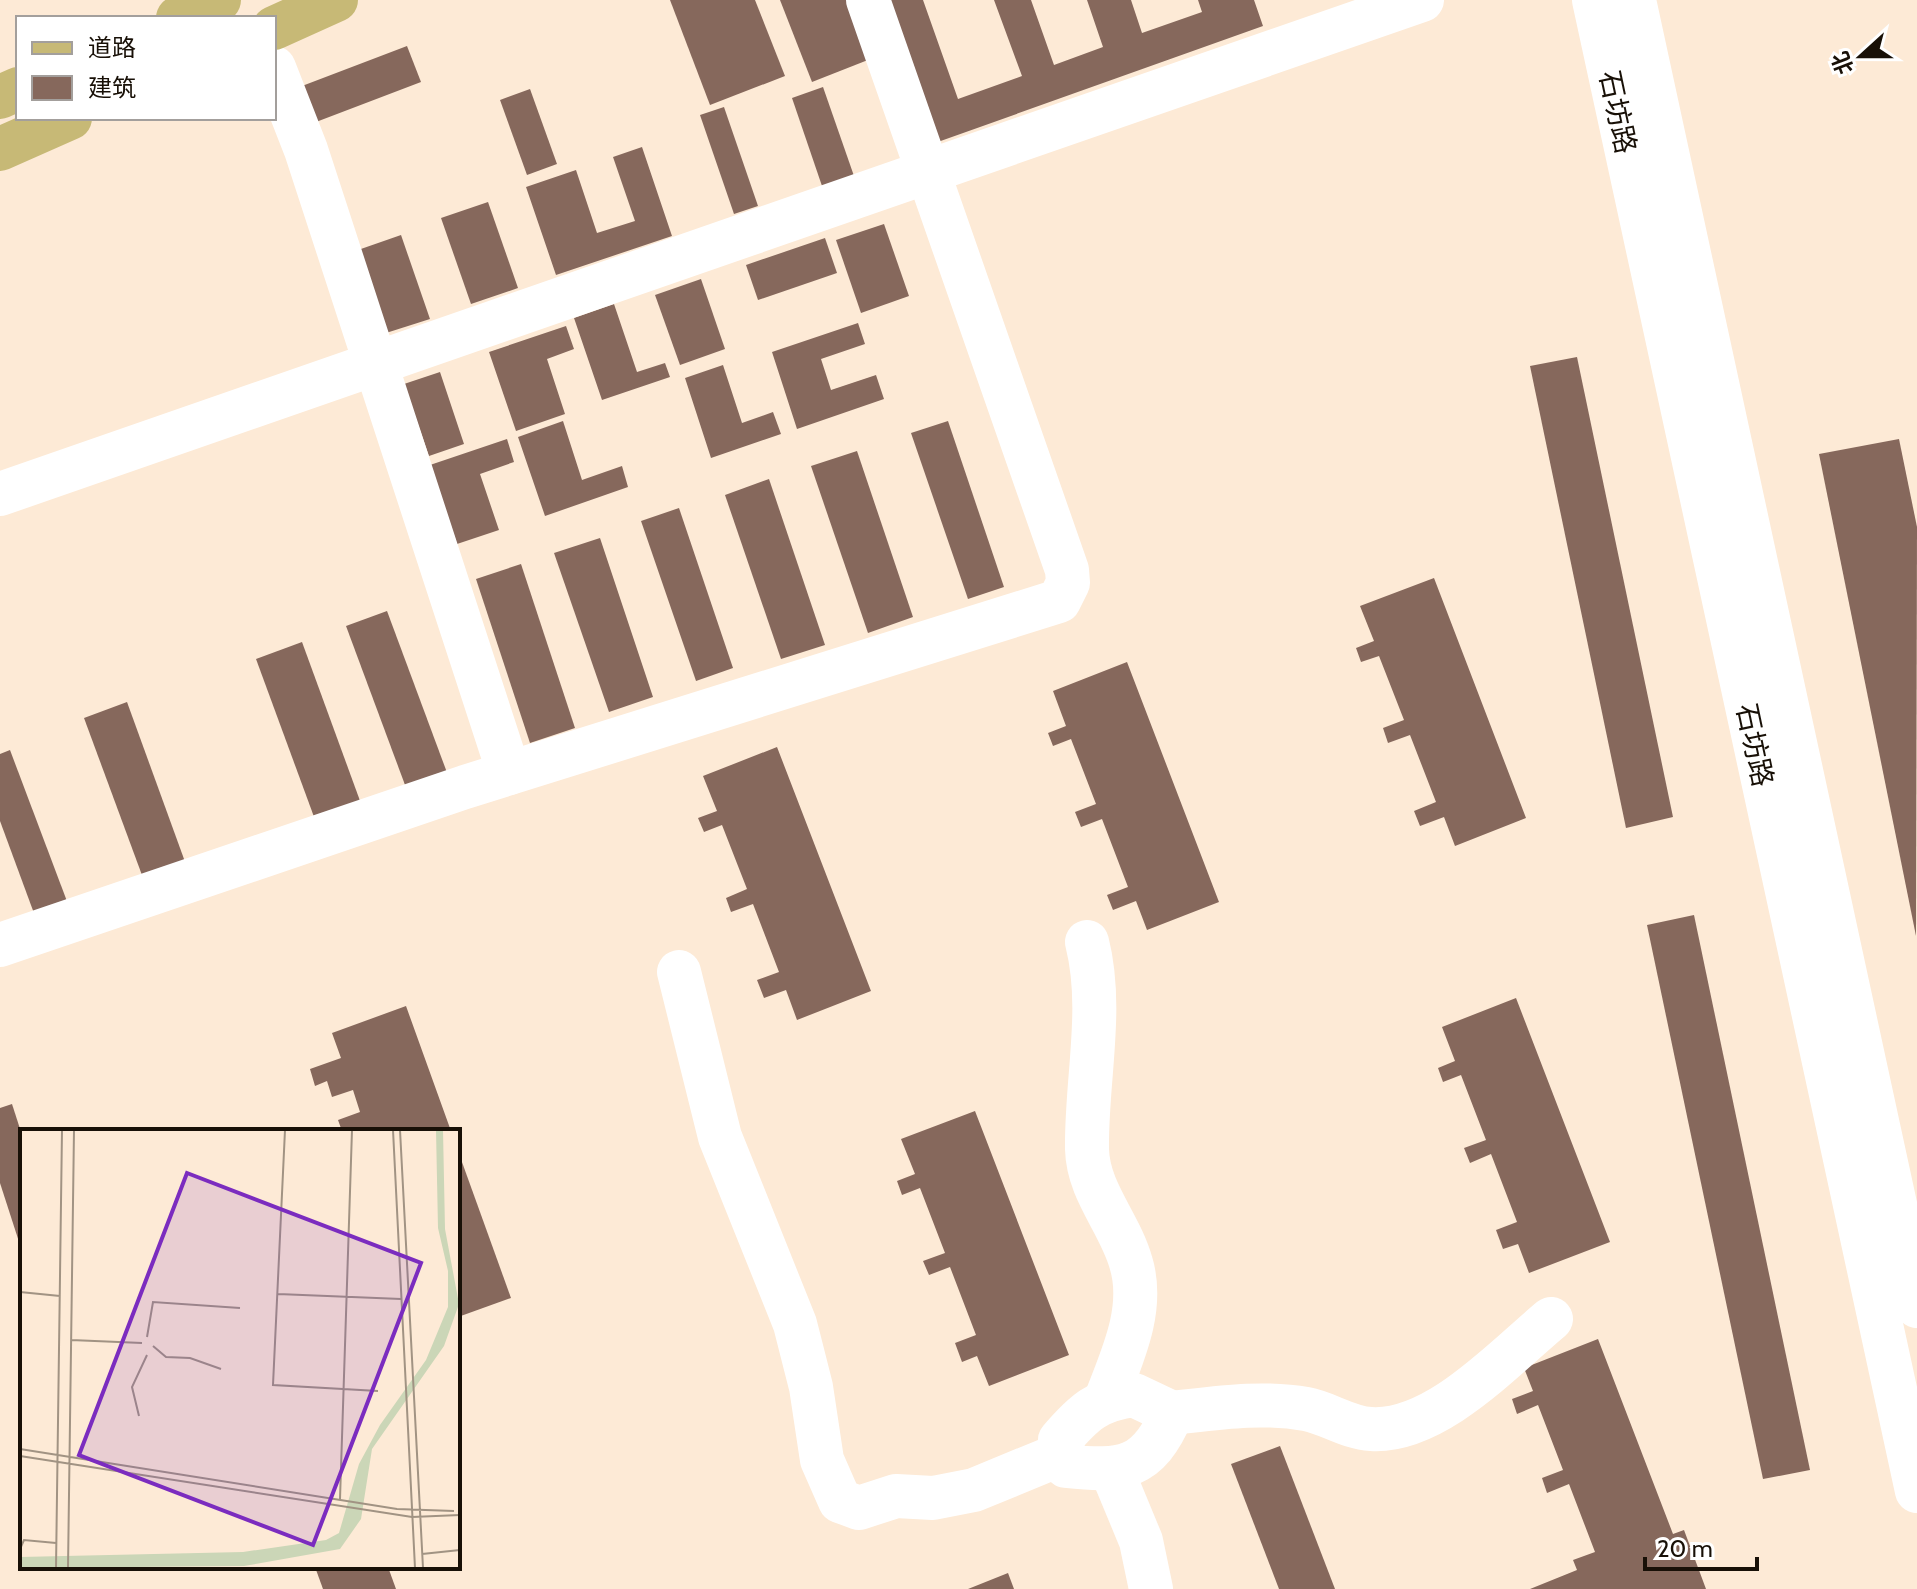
<svg xmlns="http://www.w3.org/2000/svg" width="1917" height="1589" font-family="Cabin,'Noto Sans SC',sans-serif">
<rect width="100%" height="100%" fill="#fdead6"/>
<g fill="#86685c">
<polygon points="670,0 755,0 785,76 710,105"/>
<polygon points="780,0 850,0 873,58 812,82"/>
<polygon points="883,0 923,0 958,99 1022,76 994,0 1031,0 1054,65 1103,47 1087,0 1131,0 1142,33 1202,12 1198,0 1254,0 1263,26 935,143"/>
<polygon points="407,46 421,82 316,122 302,86"/>
<polygon points="823,87 854,176 822,186 792,98"/>
<polygon points="530,89 557,164 527,175 500,100"/>
<polygon points="724,107 758,206 734,214 700,115"/>
<polygon points="642,147 672,236 556,275 526,187 576,170 597,233 635,221 613,157"/>
<polygon points="488,202 518,288 471,304 441,218"/>
<polygon points="884,224 909,296 861,313 836,240"/>
<polygon points="401,235 430,319 386,333 358,250"/>
<polygon points="825,238 837,273 758,300 746,265"/>
<polygon points="701,279 725,349 680,365 655,295"/>
<polygon points="614,304 637,372 665,363 670,377 602,400 574,318"/>
<polygon points="858,323 865,344 821,359 831,390 876,375 884,399 797,429 772,352"/>
<polygon points="566,326 574,349 547,359 565,414 516,431 489,352"/>
<polygon points="1577,357 1673,817 1626,828 1530,366"/>
<polygon points="723,365 742,423 773,412 781,434 711,458 685,378"/>
<polygon points="440,372 464,444 429,456 404,384"/>
<polygon points="563,421 582,480 622,466 628,487 545,516 518,437"/>
<polygon points="948,421 1004,587 968,599 911,433"/>
<polygon points="507,439 514,462 480,474 499,530 457,544 430,465"/>
<polygon points="1899,439 1917,527 1916,936 1819,454"/>
<polygon points="857,451 913,617 868,633 811,466"/>
<polygon points="769,479 825,645 781,659 725,495"/>
<polygon points="679,508 733,668 696,681 641,521"/>
<polygon points="600,538 653,697 609,712 554,553"/>
<polygon points="521,564 575,728 530,743 476,579"/>
<polygon points="1434,578 1526,818 1455,846 1444,817 1420,826 1414,811 1436,802 1410,735 1388,743 1383,728 1404,720 1379,656 1361,662 1356,648 1374,641 1360,606"/>
<polygon points="387,611 449,778 408,793 346,626"/>
<polygon points="302,642 363,809 317,825 256,659"/>
<polygon points="1127,662 1219,902 1147,930 1136,901 1113,910 1107,895 1128,887 1102,819 1081,827 1075,812 1096,804 1071,739 1053,746 1048,733 1066,726 1053,691"/>
<polygon points="127,702 188,870 146,886 84,718"/>
<polygon points="777,747 871,991 797,1020 786,990 764,998 757,980 779,972 753,904 731,912 726,898 747,889 722,825 704,832 698,818 717,811 703,776"/>
<polygon points="10,750 68,904 35,916 0,821 0,754"/>
<polygon points="1694,915 1810,1470 1763,1479 1647,925"/>
<polygon points="1516,998 1610,1242 1529,1273 1518,1244 1503,1249 1496,1230 1517,1222 1491,1154 1470,1163 1464,1148 1486,1140 1461,1075 1443,1082 1438,1068 1455,1061 1442,1027"/>
<polygon points="406,1006 451,1131 342,1131 338,1120 360,1112 353,1090 332,1097 327,1081 315,1086 310,1069 341,1058 332,1033"/>
<polygon points="12,1104 22,1135 21,1248 0,1183 0,1108"/>
<polygon points="975,1111 1069,1355 989,1386 977,1356 962,1362 955,1343 976,1335 950,1267 929,1275 923,1261 945,1253 920,1188 902,1195 897,1181 915,1174 901,1139"/>
<polygon points="458,1151 511,1298 458,1317"/>
<polygon points="1598,1339 1673,1534 1684,1530 1706,1589 1530,1589 1577,1570 1573,1560 1595,1552 1569,1484 1547,1493 1542,1478 1563,1470 1538,1405 1517,1414 1512,1399 1533,1391 1524,1368"/>
<polygon points="1280,1446 1335,1589 1279,1589 1231,1464"/>
<polygon points="315,1567 388,1567 396,1589 323,1589"/>
<polygon points="1008,1573 1014,1589 968,1589"/>
</g>
<g fill="none" stroke-linecap="round" stroke-linejoin="round">
<g stroke="#fff" stroke-width="44">
<polyline points="1594,0 1917,1491"/>
<polyline points="1634,0 1917,1306"/>
<polyline points="274,68 306,150 509,773"/>
<polyline points="0,494 1422,0"/>
<path d="M1087,942C1104,1009 1086,1080 1087,1149C1088,1192 1120,1223 1131,1263C1145,1309 1122,1357 1106,1399"/>
<polyline points="0,945 465,787 1059,601 1068,583 1067,570 868,0"/>
<polyline points="679,972 720,1137 795,1324 811,1387 822,1460 840,1501 859,1508 896,1496 933,1498 974,1490 1064,1453"/>
<path d="M1134,1395L1172,1413C1148,1470 1122,1472 1066,1466L1060,1440C1084,1412 1097,1400 1134,1395Z"/>
<path d="M1172,1413C1217,1408 1261,1401 1306,1409C1328,1413 1348,1428 1371,1429C1436,1433 1504,1358 1551,1319"/>
<polyline points="1112,1471 1141,1541 1151,1589"/>
</g>
<g stroke="#c7b976" stroke-width="44">
<polyline points="178,18 219,0"/>
<polyline points="274,28 336,0"/>
<polyline points="0,97 18,89"/>
<polyline points="0,149 70,118"/>
</g>
</g>
<g text-anchor="middle" stroke-width="7" stroke-linejoin="round" paint-order="stroke">
<g font-size="28" fill="#181007" stroke="#fff">
<text transform="translate(1618 112) rotate(78)" y="10">石坊路</text>
<text transform="translate(1755 745) rotate(78)" y="10">石坊路</text>
</g>
</g>
<g transform="translate(20 1129)">
<rect width="440" height="440" fill="#fdead6"/>
<path d="M416,1H423L425,100L439,175L424,217L352,320L341,390L320,420L224,437L0,439V428L223,423L306,411L319,404L339,335L360,296L406,231L428,178V142L418,99Z" fill="#cbd6b7"/>
<path fill="none" stroke="#a19383" stroke-width="2" d="M265,1L253,256L358,262M373,1L395,439M380,1L403,439M0,163L40,167M258,165L381,170M127,208L133,173L220,179M51,211L122,214M133,217L146,228L170,229L201,240M119,287L112,258L127,226M0,320L377,380L434,382M0,327L392,388L440,386M320,370L332,1M0,420L4,411L36,414M402,425L440,421M36,439L42,1M48,439L54,1"/>
<path fill="#7b2cbf" fill-opacity="0.15" stroke="#7b2cbf" stroke-width="4" d="M167,44L401,134L293,416L59,326Z"/>
<rect width="440" height="440" fill="none" stroke="#181007" stroke-width="4"/>
</g>
<rect x="16" y="16" width="260" height="104" fill="#ffffff" stroke="#a39f9c" stroke-width="2"/>
<rect x="32" y="42" width="40" height="12" fill="#c7b976" stroke="#a39f9c" stroke-width="2"/>
<text x="88" y="56" font-size="24" fill="#181007">道路</text>
<rect x="32" y="76" width="40" height="24" fill="#86685c" stroke="#a39f9c" stroke-width="2"/>
<text x="88" y="96" font-size="24" fill="#181007">建筑</text>
<g transform="translate(1861 56) rotate(249)" stroke="#ffffff" stroke-width="6" paint-order="stroke">
<path d="M0-6L14 30L0 20L-14 30Z" fill="#181007"/>
<text y="-12" font-size="22" font-weight="bold" text-anchor="middle" fill="#181007">北</text>
</g>
<path d="M1645 1557v12h112v-12" fill="none" stroke="#181007" stroke-width="4"/>
<text x="1657" y="1557" font-size="24" fill="#181007" stroke="#ffffff" stroke-width="6" paint-order="stroke">20 m</text>
</svg>
